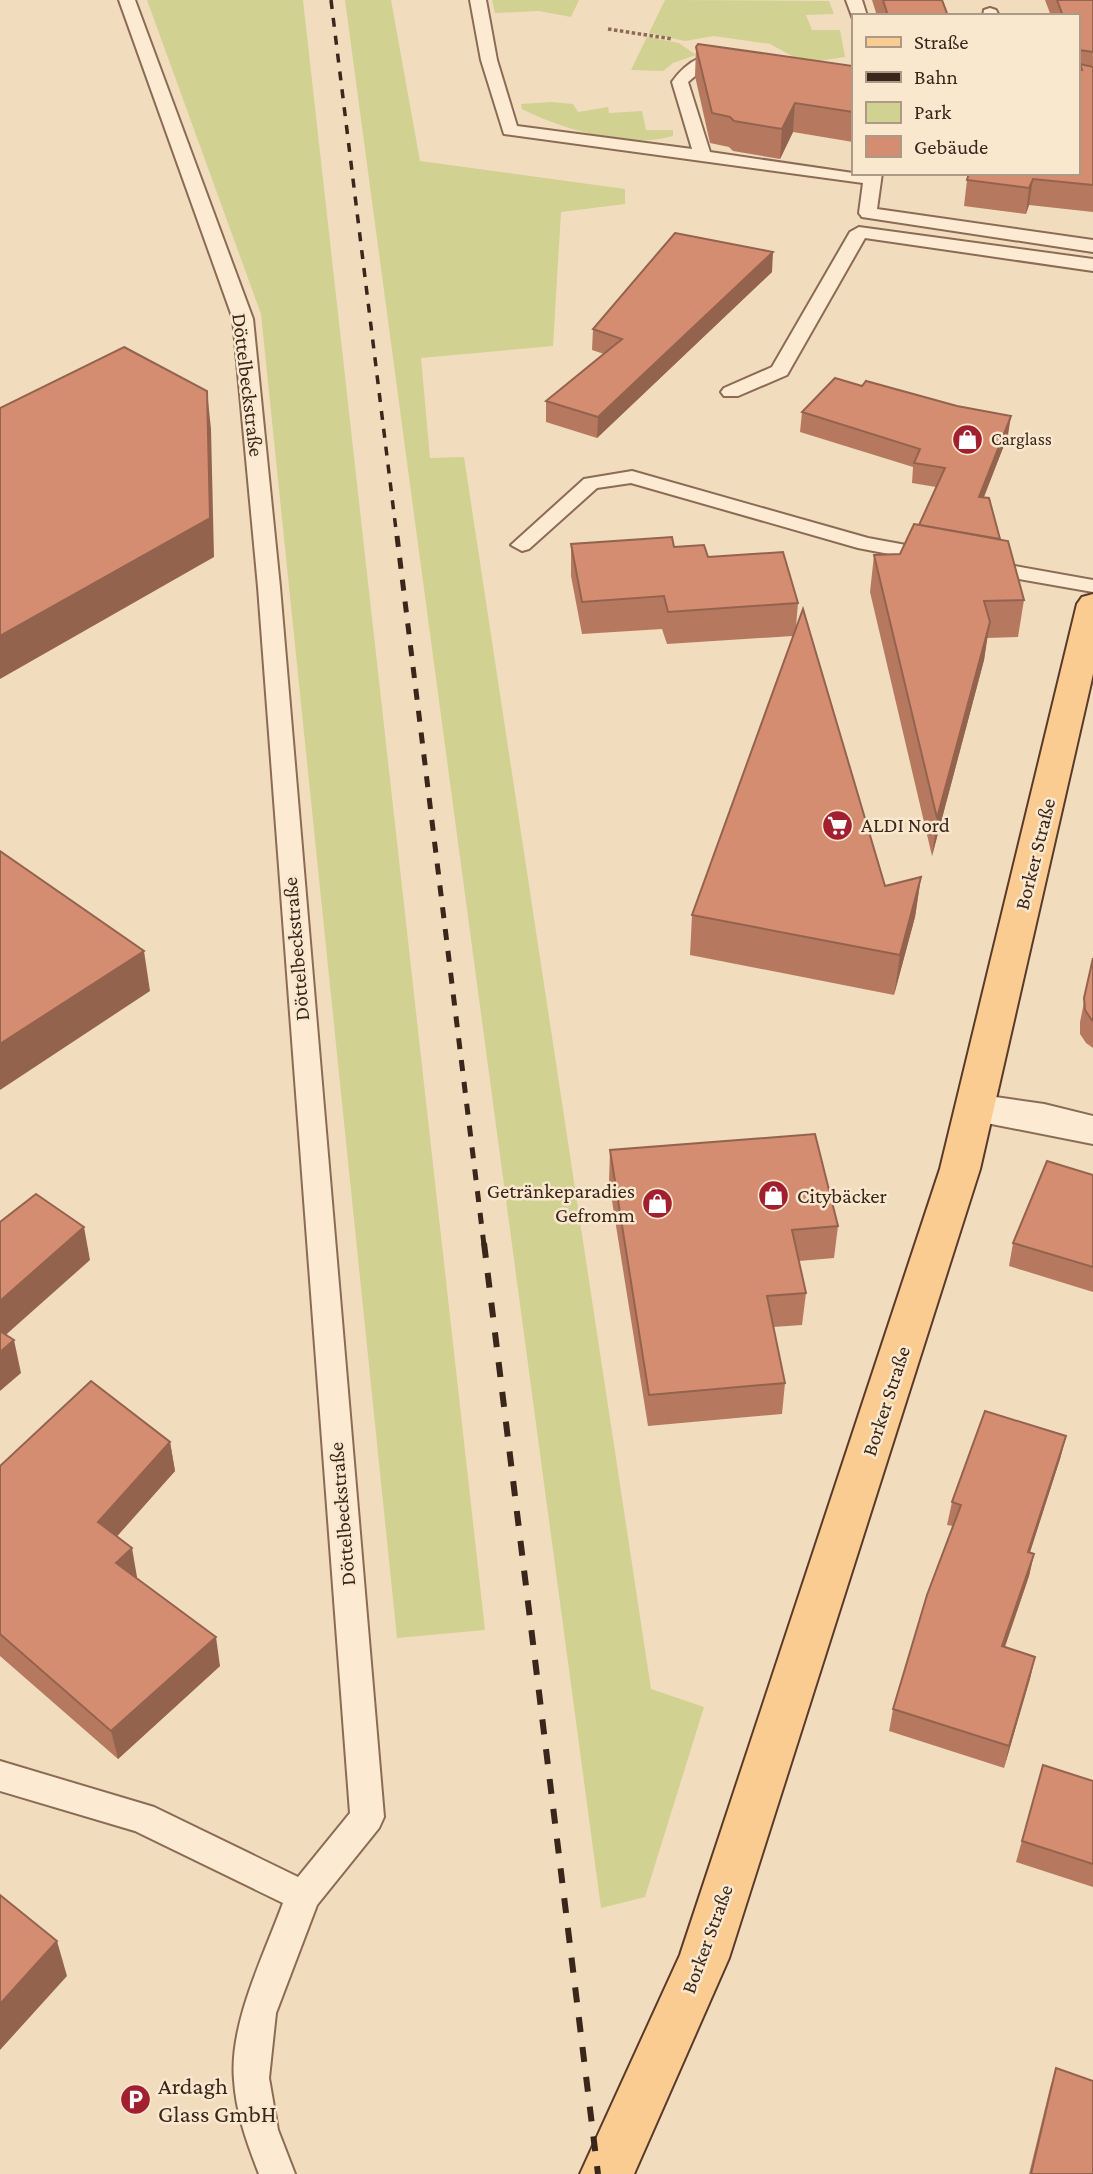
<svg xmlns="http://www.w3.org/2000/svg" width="1093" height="2174" font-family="'Crimson Pro',serif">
<rect width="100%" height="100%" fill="#f2dcbe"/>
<g fill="#d1d191">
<polygon points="147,0 303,0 485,1630 397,1638 261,314"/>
<polygon points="345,0 391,0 420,161 625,189 625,204 561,212 553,346 421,358 430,458 464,457 651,1689 704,1707 645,1897 601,1908"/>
<polygon points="492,0 579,0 571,17 539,11 495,13"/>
<polygon points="665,0 829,1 834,14 806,15 812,30 840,30 845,57 805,63 770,44 714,36 685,41 649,33"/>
<polygon points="647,37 679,43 696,55 673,63 663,71 631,70"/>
<path d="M552,102L573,104L578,112L608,107L609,113L642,111L646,130H673V136C630,149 561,129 522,109L521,104Z"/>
</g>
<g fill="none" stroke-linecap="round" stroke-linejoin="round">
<defs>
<g id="service">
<path d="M119,0H135L253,319L280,587L384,1817L379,1828L317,1905L276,2013L269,2078L278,2130L295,2174H259C247,2143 236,2113 234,2080C229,2024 264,1955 283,1903L135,1831L0,1791V1761L154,1807L298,1877L350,1813L258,587L233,319Z"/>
<path d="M470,0H486L497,60L517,126L692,149L672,82C687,60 709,49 736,55V63L707,66L688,82L710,152L853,173H882L877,209L1093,240V252L862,217L859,213L863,183L504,134L481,60Z"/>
<polygon points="846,0 862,0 867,16 853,16 853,19"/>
<polygon points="990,8 996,10 999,16 983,16 984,10"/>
<polygon points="859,227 1093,259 1093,271 865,238 787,375 738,396 724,396 721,392 724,388 772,367 850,232"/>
<polygon points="632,471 868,538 944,552 947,557 936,563 858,548 631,483 597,488 529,549 522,551 511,545 584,479"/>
<polygon points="981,560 1093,580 1093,592 973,571 970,566 973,561"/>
</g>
<polygon id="tertiary" points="975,1094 1044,1104 1093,1116 1093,1144 961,1118 956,1108 961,1098"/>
<polygon id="primary" points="1093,594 1093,674 980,1169 729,1958 634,2174 580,2174 680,1955 940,1169 1077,604 1082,597"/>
</defs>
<use href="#service" stroke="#8c6b55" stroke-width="4"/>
<use href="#tertiary" stroke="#8c6b55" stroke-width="4"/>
<use href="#primary" stroke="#5a3a2a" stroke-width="4"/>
<polyline stroke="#8c6b55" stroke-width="3.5" stroke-dasharray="3.5 2.5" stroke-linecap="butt" points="608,29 672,39"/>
<use href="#service" fill="#fcead2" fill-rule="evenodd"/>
<use href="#tertiary" fill="#fcead2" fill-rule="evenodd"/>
<use href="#primary" fill="#facc91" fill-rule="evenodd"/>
<polyline stroke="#3a261b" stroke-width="3.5" stroke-dasharray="9 9" stroke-linecap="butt" points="331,0 397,538"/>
<polyline stroke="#3a261b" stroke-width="5" stroke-dasharray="11 11" stroke-linecap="butt" points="397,536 484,1245"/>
<polyline stroke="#3a261b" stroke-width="6" stroke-dasharray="15 15" stroke-linecap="butt" points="484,1243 598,2174"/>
</g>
<g fill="#b67960">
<polygon points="872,0 942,0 948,16 877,16"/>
<polygon points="1045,0 1093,0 1093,212 1029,205 1026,214 964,206 967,180 1077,173 1077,16 1051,16"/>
<polygon points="696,47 853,66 853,142 793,132 780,159 733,151 729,147 710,143 695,76"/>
<polygon points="772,272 597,438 546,422 546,401 604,354 592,350 593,329"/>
<polygon points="862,386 1008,435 984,497 1024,600 1018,637 987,638 984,660 932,856 870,592 874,555 900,554 919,525 936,487 912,483 913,467 800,432 802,412"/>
<polygon points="571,544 674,547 708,557 798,603 796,627 885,886 921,877 915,917 894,995 690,955 692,915 793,636 667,644 662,629 582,634 571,576"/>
<polygon points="1093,958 1093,1048 1086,1043 1080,1034 1080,1022"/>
<polygon points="610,1150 838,1226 834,1258 799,1261 806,1293 802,1325 773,1327 785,1383 782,1414 648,1426 609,1182"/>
<polygon points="1093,1175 1093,1292 1009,1266 1013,1243"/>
<polygon points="1066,1436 1060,1459 1030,1552 1034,1554 1029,1576 1005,1647 1035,1657 1004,1768 889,1731 893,1709 953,1526 947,1525 952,1502"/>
<polygon points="170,1442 175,1471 117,1536 137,1577 136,1578 220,1666 118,1759 0,1656 0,1466"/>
<polygon points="1043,1765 1093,1781 1093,1887 1016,1862"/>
<polygon points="1056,2068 1093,2174 1029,2174 1050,2088"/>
</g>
<g fill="#94634e">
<polygon points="795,103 793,132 780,159 782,129"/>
<polygon points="1033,179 1029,205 1026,214 1029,188"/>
<polygon points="773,252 772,272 597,438 598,417"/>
<polygon points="207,391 211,429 214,557 0,679 0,636"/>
<polygon points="1011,416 1008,435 976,517 979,497"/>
<polygon points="990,622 984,660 932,856 937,818"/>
<polygon points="921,877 915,917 894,995 900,955"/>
<polygon points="144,951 150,991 0,1090 0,1044"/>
<polygon points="84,1227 90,1260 0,1340 0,1301"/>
<polygon points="14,1340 21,1373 0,1391 0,1352"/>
<polygon points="1066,1436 1060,1459 1023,1574 1028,1552"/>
<polygon points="170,1442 175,1471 104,1551 98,1522"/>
<polygon points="132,1548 137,1577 122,1592 116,1563"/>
<polygon points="1034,1554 1029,1576 997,1669 1002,1646"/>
<polygon points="216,1637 220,1666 118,1759 111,1731"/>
<polygon points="1035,1657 1030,1679 1004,1768 1009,1746"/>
<polygon points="57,1941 67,1976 0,2050 0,2004"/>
</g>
<g fill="#d48d70" stroke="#94634e" stroke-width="2">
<polygon points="883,0 942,0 948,16 888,16"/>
<polygon points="1057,0 1093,0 1093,52 1079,50 1078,59 1077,16 1063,16"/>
<polygon points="698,44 853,66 853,112 795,103 782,129 734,121 730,117 712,113 696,47"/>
<polygon points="1080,64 1093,67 1093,185 1033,179 1029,188 967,180 969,173 1077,173 1077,70 1082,70"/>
<polygon points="675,233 773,252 598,417 546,401 622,339 593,329"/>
<polygon points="124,347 207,391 210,518 0,636 0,408"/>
<polygon points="835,378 862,386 866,381 957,406 1011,416 979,497 989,498 1000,539 919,525 945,468 914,463 920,449 802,412"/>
<polygon points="914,524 1008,541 1024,600 984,601 990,622 937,818 874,555 900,554"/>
<polygon points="672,537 674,547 704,545 708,557 783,552 798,603 668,612 664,596 582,602 571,544"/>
<polygon points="803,609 885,886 921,877 900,955 692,915"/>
<polygon points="0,851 144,951 0,1044"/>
<polygon points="1093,958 1093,1021 1091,1019 1085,1010 1084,998"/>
<polygon points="815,1134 838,1226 792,1230 806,1293 767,1296 785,1383 649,1395 610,1150"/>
<polygon points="1047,1161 1093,1175 1093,1267 1013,1243"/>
<polygon points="36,1194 84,1227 0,1301 0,1222"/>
<polygon points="0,1331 14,1340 0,1352"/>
<polygon points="91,1381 170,1442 98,1522 132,1548 116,1563 216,1637 111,1731 0,1634 0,1466"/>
<polygon points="985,1411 1066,1436 1028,1552 1034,1554 1002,1646 1035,1657 1009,1746 893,1709 927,1595 961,1505 952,1502"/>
<polygon points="1043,1765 1093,1781 1093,1864 1022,1841"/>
<polygon points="0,1895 57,1941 0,2004"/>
<polygon points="1056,2068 1093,2081 1093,2174 1031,2174"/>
</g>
<defs>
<symbol id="shop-disc" viewBox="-11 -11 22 22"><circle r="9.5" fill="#a21f30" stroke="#f9e7ce"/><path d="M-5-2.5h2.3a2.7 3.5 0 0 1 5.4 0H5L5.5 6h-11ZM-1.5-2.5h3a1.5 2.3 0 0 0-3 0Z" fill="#fff"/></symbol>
<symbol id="supermarket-disc" viewBox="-11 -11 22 22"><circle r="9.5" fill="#a21f30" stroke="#f9e7ce"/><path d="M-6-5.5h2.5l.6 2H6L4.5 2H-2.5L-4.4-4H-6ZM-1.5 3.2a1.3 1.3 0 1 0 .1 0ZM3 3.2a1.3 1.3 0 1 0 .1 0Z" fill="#fff"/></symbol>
<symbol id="parking-disc" viewBox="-11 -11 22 22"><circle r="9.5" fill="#a21f30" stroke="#f9e7ce"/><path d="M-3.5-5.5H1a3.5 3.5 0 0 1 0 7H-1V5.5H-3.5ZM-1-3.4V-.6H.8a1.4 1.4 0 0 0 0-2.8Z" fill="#fff"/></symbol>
</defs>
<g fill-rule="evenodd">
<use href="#shop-disc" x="950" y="422" width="35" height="35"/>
<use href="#supermarket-disc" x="820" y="808" width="35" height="35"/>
<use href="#shop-disc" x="756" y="1178" width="35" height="35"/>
<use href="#shop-disc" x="640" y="1186" width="35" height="35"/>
<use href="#parking-disc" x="118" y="2082" width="35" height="35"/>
</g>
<g text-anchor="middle" stroke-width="5" stroke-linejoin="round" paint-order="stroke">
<g font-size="18" fill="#3a261b" stroke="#f9e7ce" text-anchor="start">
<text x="991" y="445">Carglass</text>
</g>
<g font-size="21" fill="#3a261b" stroke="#f9e7ce">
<text transform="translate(248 385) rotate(83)" y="7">Döttelbeckstraße</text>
<text transform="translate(1035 854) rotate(-76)" y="7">Borker Straße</text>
<text transform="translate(296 949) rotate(-95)" y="7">Döttelbeckstraße</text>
<text transform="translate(886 1401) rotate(-72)" y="7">Borker Straße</text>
<text transform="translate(342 1514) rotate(-95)" y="7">Döttelbeckstraße</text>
<text transform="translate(707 1939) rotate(-70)" y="7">Borker Straße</text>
</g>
<g font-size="21" fill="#3a261b" stroke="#f9e7ce" text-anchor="start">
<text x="861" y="832">ALDI Nord</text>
<text x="635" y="1198" text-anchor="end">Getränkeparadies<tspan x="635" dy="24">Gefromm</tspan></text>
<text x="797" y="1203">Citybäcker</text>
</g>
<g font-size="24" fill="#3a261b" stroke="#f9e7ce" text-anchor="start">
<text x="158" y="2094">Ardagh<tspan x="158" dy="28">Glass GmbH</tspan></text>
</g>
</g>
<rect x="852" y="14" width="228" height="161" fill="#f9e7ce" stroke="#ad9a86" stroke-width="2"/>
<rect x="866" y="37" width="35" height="10" fill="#facc91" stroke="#ad9a86" stroke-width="2"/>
<text x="914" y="49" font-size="21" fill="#3a261b">Straße</text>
<rect x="866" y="72" width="35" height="10" fill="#3a261b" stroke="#ad9a86" stroke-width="2"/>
<text x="914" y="84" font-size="21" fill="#3a261b">Bahn</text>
<rect x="866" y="102" width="35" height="21" fill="#d1d191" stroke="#ad9a86" stroke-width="2"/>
<text x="914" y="119" font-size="21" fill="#3a261b">Park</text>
<rect x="866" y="136" width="35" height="21" fill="#d48d70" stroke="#ad9a86" stroke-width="2"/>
<text x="914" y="154" font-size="21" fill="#3a261b">Gebäude</text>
</svg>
